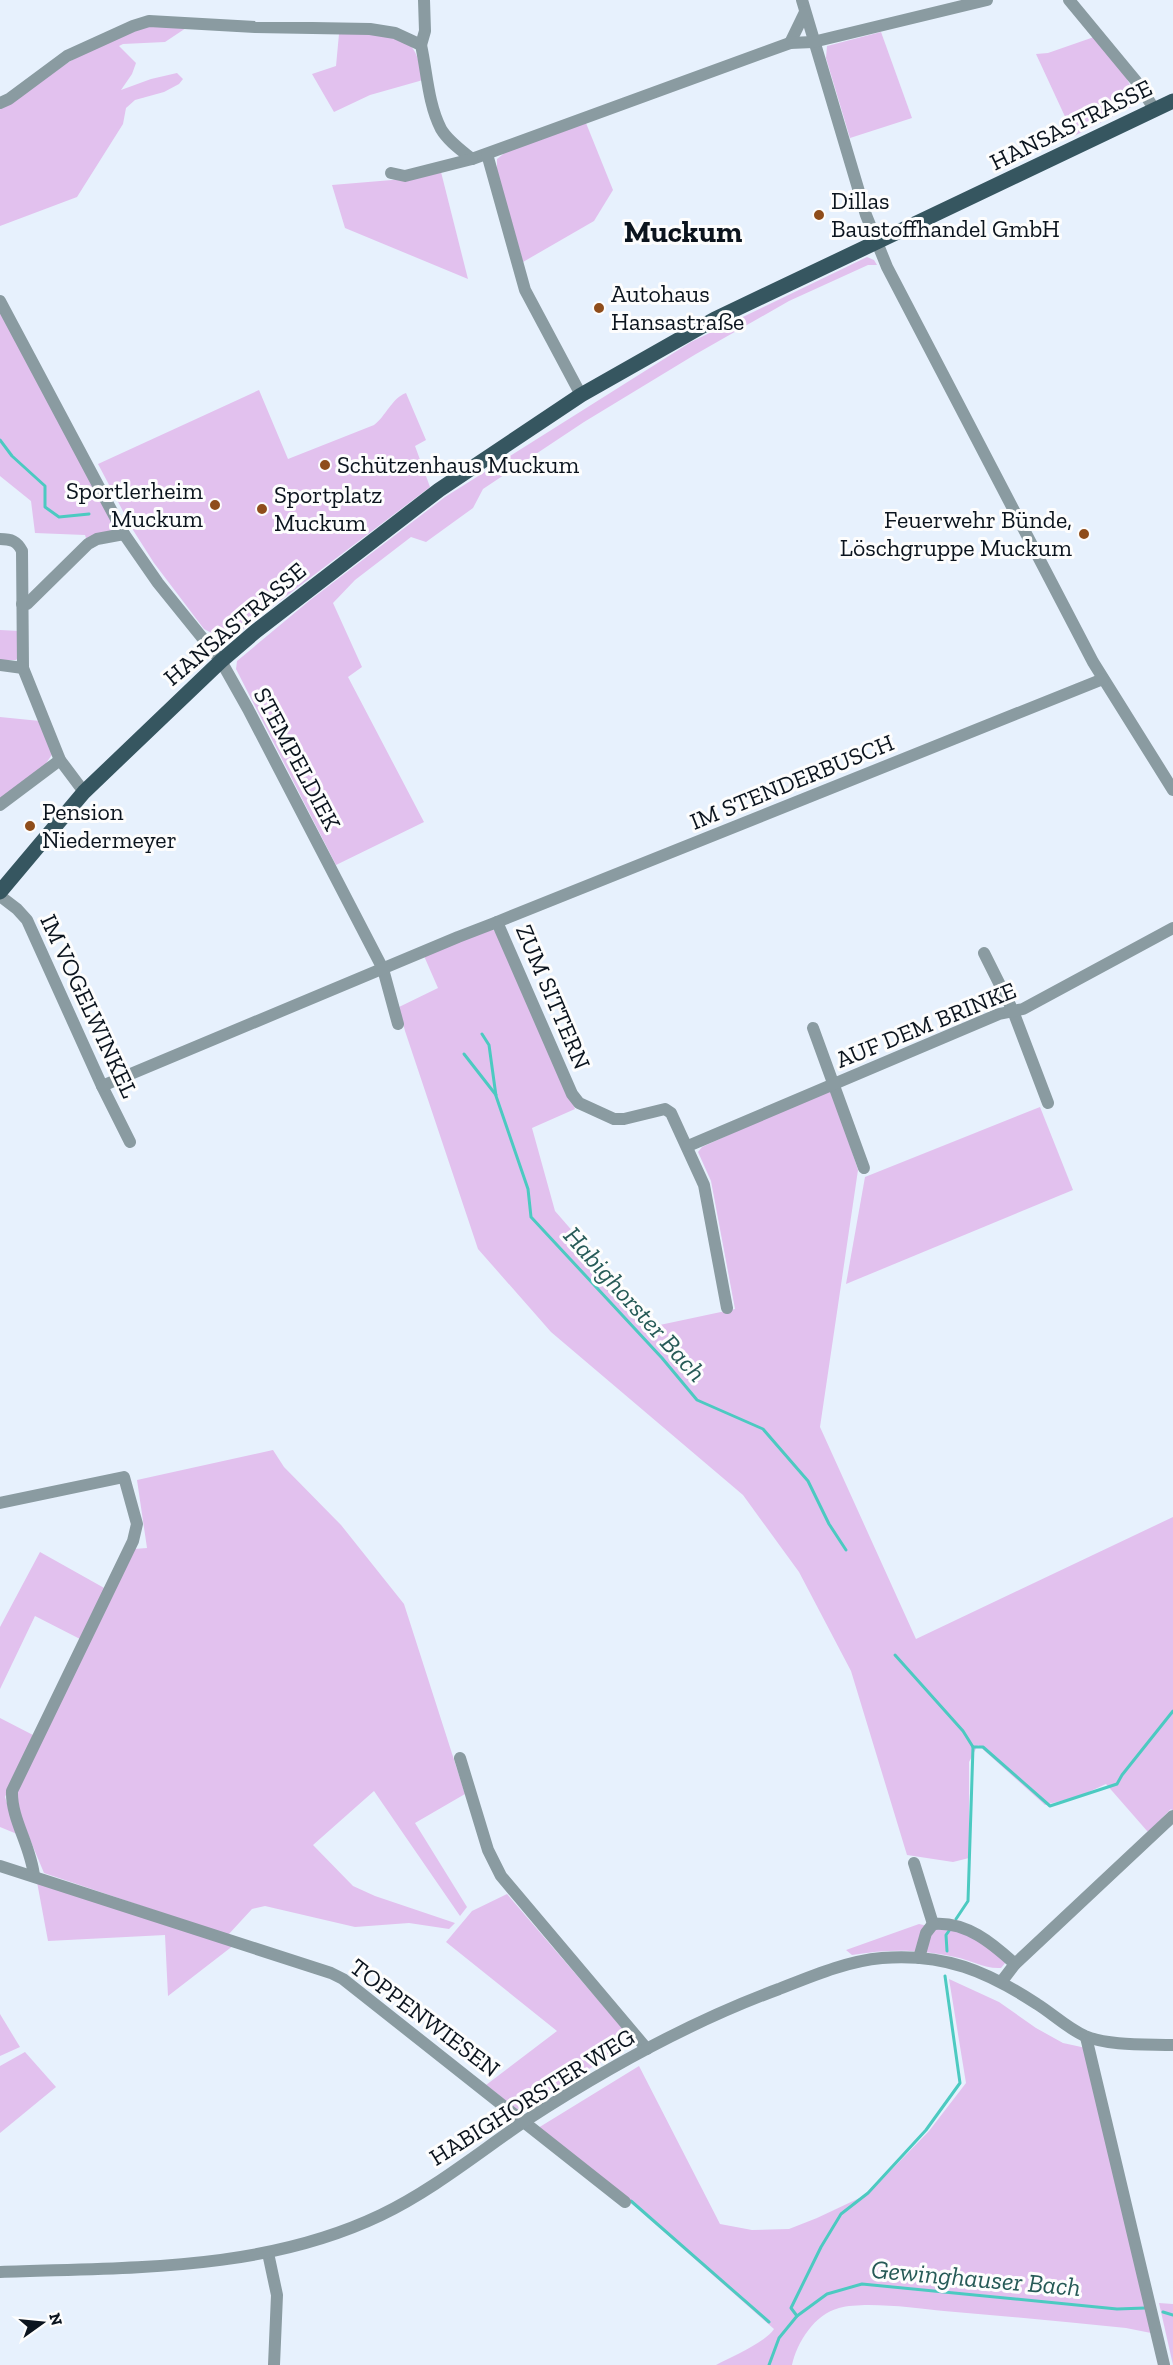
<svg xmlns="http://www.w3.org/2000/svg" width="1173" height="2365" font-family="'Zilla Slab',serif">
<rect width="100%" height="100%" fill="#e7f1fd"/>
<g fill="#e2c1ee">
<path d="M149,25L189,26L165,42L123,44L119,46L136,63L132,74L121,90L151,79L177,73L183,79L179,84L164,92L135,100L126,108L123,124L77,197L0,226V108C25,96 46,77 69,62C93,47 123,34 149,25Z"/>
<path d="M370,32C409,40 416,40 423,80L370,95L334,112L312,74L336,66L339,34Z"/>
<polygon points="881,32 912,118 850,138 826,58 827,46"/>
<polygon points="1094,37 1126,77 1139,103 1074,136 1036,54 1048,53"/>
<polygon points="586,123 613,190 594,221 523,262 497,171 497,159 507,151"/>
<polygon points="441,172 468,279 345,228 332,185 392,180"/>
<polygon points="867,257 874,260 877,265 868,265 789,301 696,354 584,422 483,489 473,508 426,542 411,537 355,580 333,603 362,667 348,677 424,822 336,865 236,669 237,661 309,601 445,497 691,342"/>
<polygon points="0,311 115,527 111,532 87,541 85,535 35,533 31,501 0,476"/>
<path d="M259,390L288,459L374,425C386,416 392,398 406,393L426,440L415,446L430,487L227,641L204,629L154,563L133,530L98,464Z"/>
<polygon points="0,630 20,631 19,656 16,660 0,660"/>
<polygon points="0,717 40,721 53,753 45,765 0,800"/>
<polygon points="492,928 503,942 575,1109 532,1128 555,1211 655,1326 735,1309 711,1181 698,1152 702,1147 831,1088 858,1170 820,1427 916,1639 1173,1517 1173,1811 1171,1809 1148,1832 1106,1784 1080,1796 1045,1805 978,1745 969,1762 969,1858 953,1862 907,1855 851,1671 799,1572 743,1495 551,1332 478,1249 405,1031 399,1007 438,988 424,956"/>
<polygon points="1040,1107 1073,1190 846,1284 865,1177"/>
<polygon points="273,1450 284,1467 341,1525 404,1604 465,1794 415,1823 467,1907 460,1916 374,1791 313,1845 353,1886 375,1896 455,1923 449,1929 409,1923 355,1927 265,1906 252,1909 228,1935 44,1873 17,1808 15,1795 134,1549 147,1548 137,1480"/>
<polygon points="40,1552 106,1589 80,1639 35,1616 0,1689 0,1627"/>
<polygon points="0,1718 33,1735 5,1797 17,1834 0,1827"/>
<polygon points="37,1882 234,1945 168,1996 165,1935 48,1941"/>
<polygon points="507,1894 635,2043 564,2083 523,2110 517,2109 486,2085 557,2031 446,1942 472,1911"/>
<path d="M919,1924L933,1927L945,1925L979,1940L1006,1962L1001,1968C984,1969 971,1960 955,1957C919,1949 888,1949 852,1955L846,1950Z"/>
<path d="M949,1979L999,2002L1036,2028L1063,2043L1086,2048L1151,2333L1126,2328C1066,2322 1005,2316 944,2311C916,2308 865,2301 839,2308C815,2314 797,2342 792,2365H716C731,2357 766,2342 774,2329L630,2202L538,2128L639,2066L720,2224L752,2230L789,2229L817,2218L868,2194L929,2131L966,2083Z"/>
<polygon points="0,2014 20,2047 0,2056"/>
<polygon points="25,2052 56,2087 0,2133 0,2066"/>
<polygon points="1159,2303 1173,2304 1173,2365"/>
</g>
<g fill="none" stroke-linecap="round" stroke-linejoin="round">
<g stroke="#4ccac1" stroke-width="3">
<polyline points="0,440 12,456 45,486 45,507 59,517 89,514"/>
<polyline points="482,1034 489,1045 496,1096 528,1189 531,1217 662,1358 697,1400 763,1429 808,1481 829,1524 846,1550"/>
<polyline points="464,1054 496,1095"/>
<polyline points="895,1655 963,1731 973,1747"/>
<polyline points="956,1919 968,1901 973,1747 983,1747 1050,1806 1117,1784 1122,1775 1173,1711"/>
<polyline points="947,1951 946,1935 951,1928"/>
<polyline points="631,2201 769,2322"/>
<polyline points="1163,2312 1173,2315"/>
<polyline points="797,2316 791,2308 821,2247 841,2214 868,2193 926,2130 960,2083 945,1976"/>
<polyline points="769,2365 779,2338 797,2316 827,2294 862,2284 1117,2309 1145,2308"/>
</g>
<g stroke="#8a9ba1" stroke-width="12">
<polyline points="802,0 866,215 887,267 1093,662 1173,790"/>
<polyline points="1069,0 1136,81 1155,110"/>
<polyline points="790,43 805,12"/>
<polyline points="421,45 425,31 424,0"/>
<path d="M0,103L9,99L67,56L133,26L149,21L255,27L370,29L395,33L421,45C427,72 428,104 441,129C448,141 461,150 472,159L790,43L813,42L987,0"/>
<polyline points="487,154 525,290 581,395"/>
<polyline points="391,173 405,176 472,159"/>
<polyline points="0,301 124,534 158,583 221,661 248,709 383,969 398,1024"/>
<path d="M0,539C11,539 17,541 22,551L23,668L60,760L84,792"/>
<polyline points="22,604 27,604 88,544 97,539 124,534"/>
<polyline points="0,665 23,668"/>
<polyline points="0,805 60,760"/>
<polyline points="0,896 17,909 27,920 102,1086 130,1142"/>
<polyline points="497,922 1103,679"/>
<polyline points="984,953 1013,1011 1048,1103"/>
<polyline points="813,1028 864,1168"/>
<polyline points="102,1086 458,937 497,922 572,1094 579,1103 614,1119 624,1119 665,1109 671,1113 704,1185 727,1308"/>
<polyline points="688,1146 999,1014 1023,1009 1173,928"/>
<path d="M0,1503L124,1477L137,1524L133,1541L12,1791C11,1819 31,1846 34,1876"/>
<polyline points="460,1758 488,1850 501,1876 647,2049"/>
<path d="M914,1863L933,1924C966,1921 992,1943 1015,1964"/>
<polyline points="0,1866 331,1973 343,1979 625,2202"/>
<polyline points="919,1958 926,1933 933,1924"/>
<polyline points="1002,1981 1015,1964 1173,1816"/>
<polyline points="1086,2037 1164,2365"/>
<polyline points="268,2253 277,2295 274,2365"/>
<path d="M0,2272C129,2267 262,2272 381,2215C433,2190 478,2153 525,2121C605,2069 689,2022 779,1989C812,1976 847,1961 882,1958C944,1953 987,1971 1037,2004C1053,2014 1067,2028 1085,2036C1109,2046 1147,2044 1173,2045"/>
</g>
<polyline stroke="#365660" stroke-width="15" points="0,892 84,792 221,661 256,631 439,490 581,395 715,319 1173,101"/>
</g>
<g fill="#8f4d1b" stroke="#fdfdfd" stroke-width="2">
<circle cx="819" cy="215" r="6"/>
<circle cx="599" cy="308" r="6"/>
<circle cx="325" cy="465" r="6"/>
<circle cx="215" cy="505" r="6"/>
<circle cx="262" cy="509" r="6"/>
<circle cx="1084" cy="534" r="6"/>
<circle cx="30" cy="826" r="6"/>
</g>
<g text-anchor="middle" stroke-width="6" stroke-linejoin="round" paint-order="stroke">
<g font-size="24" fill="#0b141e" stroke="#fdfdfd">
<text transform="translate(1071 125) rotate(-26)" y="8">HANSASTRASSE</text>
<text transform="translate(235 624) rotate(-40)" y="8">HANSASTRASSE</text>
<text transform="translate(297 759) rotate(62)" y="8">STEMPELDIEK</text>
<text transform="translate(792 782) rotate(-22)" y="8">IM STENDERBUSCH</text>
<text transform="translate(553 997) rotate(67)" y="8">ZUM SITTERN</text>
<text transform="translate(89 1006) rotate(65)" y="8">IM VOGELWINKEL</text>
<text transform="translate(926 1025) rotate(-22)" y="8">AUF DEM BRINKE</text>
<text transform="translate(425 2018) rotate(37)" y="8">TOPPENWIESEN</text>
<text transform="translate(532 2097) rotate(-32)" y="8">HABIGHORSTER WEG</text>
</g>
<g font-size="24" fill="#0b141e" stroke="#fdfdfd" text-anchor="start">
<text x="831" y="209">Dillas<tspan x="831" dy="28">Baustoffhandel GmbH</tspan></text>
<text x="611" y="302">Autohaus<tspan x="611" dy="28">Hansastraße</tspan></text>
<text x="337" y="473">Schützenhaus Muckum</text>
<text x="203" y="499" text-anchor="end">Sportlerheim<tspan x="203" dy="28">Muckum</tspan></text>
<text x="274" y="503">Sportplatz<tspan x="274" dy="28">Muckum</tspan></text>
<text x="1072" y="528" text-anchor="end">Feuerwehr Bünde,<tspan x="1072" dy="28">Löschgruppe Muckum</tspan></text>
<text x="42" y="820">Pension<tspan x="42" dy="28">Niedermeyer</tspan></text>
</g>
<g font-size="26" font-style="italic" fill="#265a57" stroke="#fdfdfd">
<text transform="translate(635 1304) rotate(48)" y="9">Habighorster Bach</text>
<text transform="translate(976 2278) rotate(5)" y="9">Gewinghauser Bach</text>
</g>
<g font-size="30" font-weight="bold" fill="#0b141e" stroke="#fdfdfd">
<text x="683" y="242">Muckum</text>
</g>
</g>
<g transform="translate(42 2323) rotate(75)" stroke="#fdfdfd" stroke-width="4.5" paint-order="stroke">
<path d="M0-4.5L10 22L0 15L-10 22Z" fill="#0b141e"/>
<text y="-9" font-size="16" font-weight="bold" text-anchor="middle" fill="#0b141e">N</text>
</g>
</svg>
